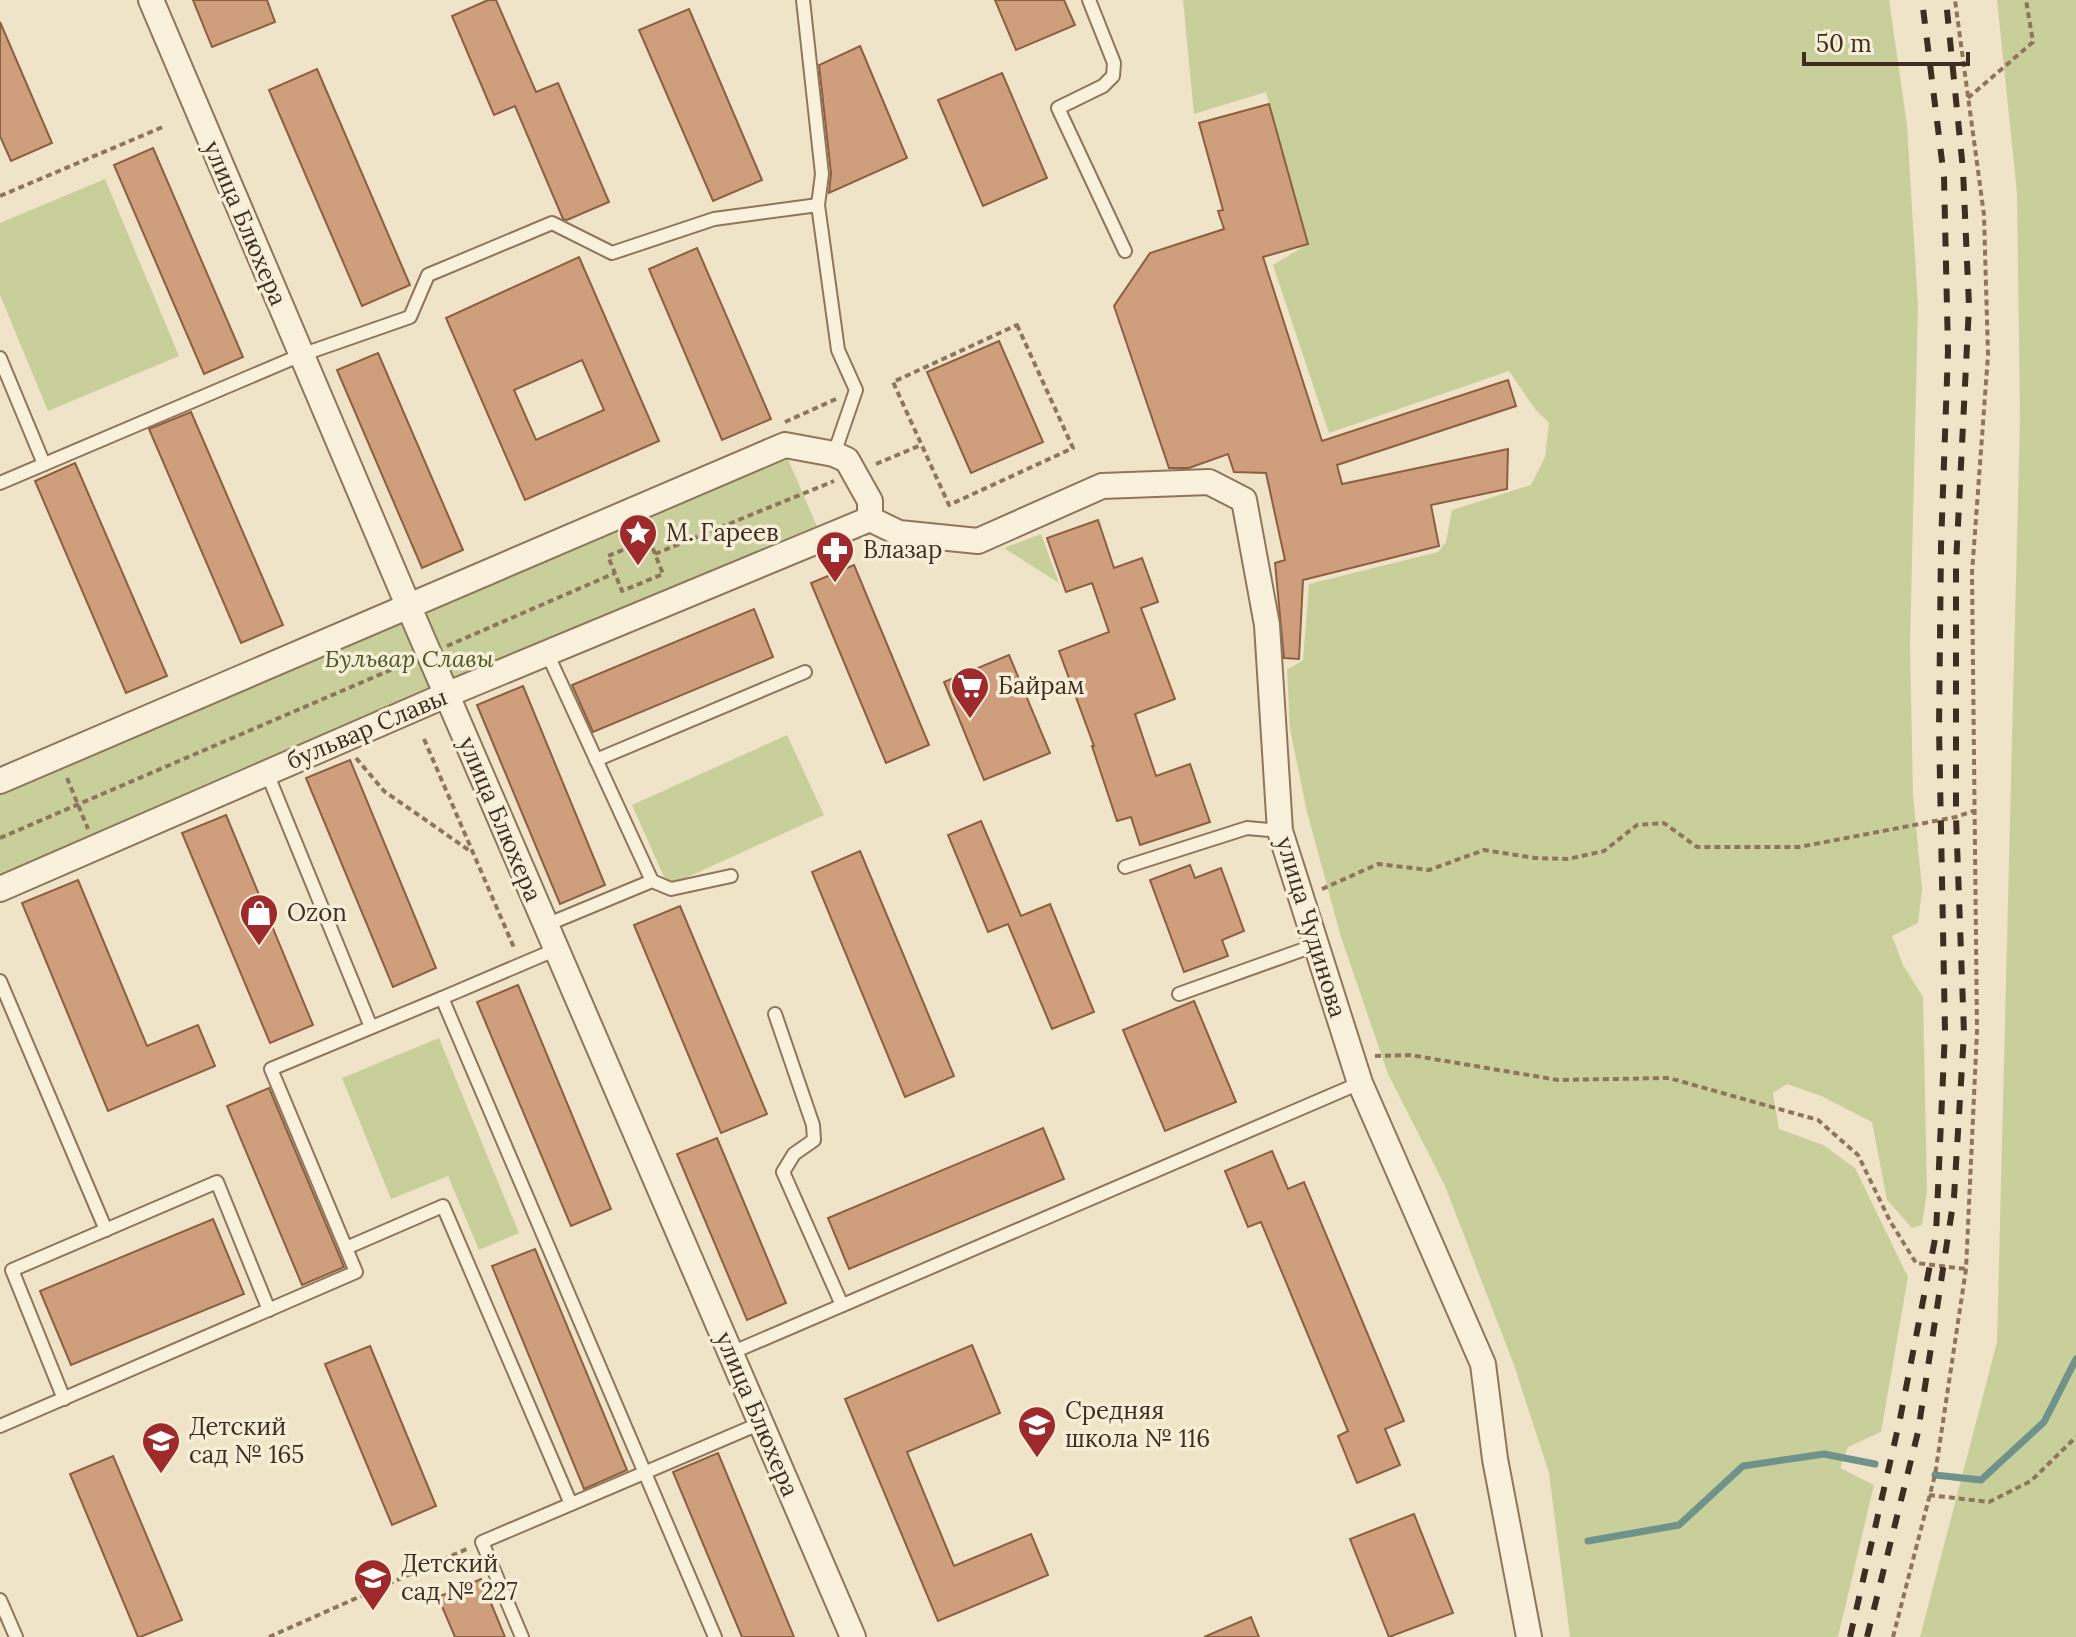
<svg xmlns="http://www.w3.org/2000/svg" width="2076" height="1637" font-family="Lora,serif">
<rect width="100%" height="100%" fill="#f0e4c8"/>
<g fill="#c9cf9b">
<polygon points="1183,0 1889,0 1907,125 1918,306 1910,645 1913,795 1922,889 1918,923 1892,936 1903,965 1923,997 1927,1191 1922,1225 1912,1228 1887,1200 1872,1122 1821,1096 1787,1084 1773,1093 1779,1129 1823,1145 1855,1168 1908,1277 1881,1432 1848,1447 1840,1468 1874,1485 1838,1637 1570,1637 1549,1473 1514,1365 1445,1186 1388,1074 1341,937 1307,812 1290,729 1287,670 1303,660 1309,584 1438,552 1446,542 1452,510 1531,485 1545,457 1549,423 1535,409 1509,371 1329,433 1273,265 1308,244 1266,92 1194,114"/>
<polygon points="1997,0 2076,0 2076,1637 1920,1637 1997,1342 2020,419 2017,193"/>
<polygon points="105,179 179,356 48,411 0,295 0,223"/>
<polygon points="784,450 819,531 0,883 0,787"/>
<polygon points="1041,534 1059,583 1004,548"/>
<polygon points="787,735 824,815 668,886 632,805"/>
<polygon points="439,1038 519,1233 479,1250 448,1176 391,1199 342,1078"/>
</g>
<g fill="none" stroke-linecap="round" stroke-linejoin="round">
<g stroke="#6f938a" stroke-width="7">
<polyline points="1935,1475 1981,1480 2044,1422 2076,1359"/>
<polyline points="1588,1541 1679,1525 1743,1466 1824,1454 1875,1464"/>
</g>
</g>
<g fill="#cf9f7d" stroke="#8d5f41" stroke-width="2" fill-rule="evenodd">
<polygon points="193,0 267,0 275,22 212,47"/>
<polygon points="488,0 496,0 536,92 558,83 609,202 567,220 563,219 515,106 494,115 452,16"/>
<polygon points="995,0 1064,0 1075,25 1016,50"/>
<polygon points="689,9 762,180 713,201 639,30"/>
<polygon points="0,22 52,143 11,161 0,136"/>
<polygon points="860,46 907,158 829,193 831,173 819,65"/>
<polygon points="317,69 410,285 362,306 269,90"/>
<polygon points="1002,73 1047,178 983,206 938,100"/>
<polygon points="1269,104 1308,244 1263,257 1322,441 1508,380 1516,406 1337,465 1342,484 1508,449 1507,489 1431,505 1439,546 1303,580 1299,659 1284,658 1275,563 1285,560 1266,473 1234,472 1228,454 1189,468 1169,468 1114,306 1150,253 1224,229 1218,211 1223,210 1199,123"/>
<polygon points="153,148 243,357 204,374 114,165"/>
<polygon points="697,248 771,419 722,440 649,269"/>
<path d="M579,257L659,441L525,500L446,318ZM582,360L604,410L536,440L514,390Z"/>
<polygon points="999,341 1043,442 971,473 927,372"/>
<polygon points="378,353 463,550 422,568 337,370"/>
<polygon points="191,412 283,625 241,643 149,429"/>
<polygon points="75,463 167,676 126,693 35,481"/>
<polygon points="1098,520 1114,568 1142,558 1158,602 1141,608 1175,699 1135,714 1156,776 1190,764 1210,822 1140,845 1131,817 1117,821 1092,746 1094,746 1059,651 1109,632 1092,583 1066,592 1047,538"/>
<polygon points="854,565 929,745 886,763 811,583"/>
<polygon points="754,609 773,657 593,732 572,685"/>
<polygon points="1009,655 1050,753 984,780 944,682"/>
<polygon points="523,686 605,885 560,904 477,705"/>
<polygon points="350,760 436,968 393,987 306,778"/>
<polygon points="226,815 313,1025 270,1043 182,833"/>
<polygon points="981,821 1021,916 1050,904 1094,1012 1052,1029 1008,924 988,932 948,835"/>
<polygon points="860,851 954,1076 905,1097 812,872"/>
<polygon points="1190,865 1195,878 1221,868 1244,931 1222,940 1228,956 1184,972 1150,880"/>
<polygon points="78,880 147,1046 198,1025 215,1066 108,1111 22,903"/>
<polygon points="680,906 767,1114 721,1133 634,925"/>
<polygon points="518,985 611,1209 571,1226 477,1002"/>
<polygon points="1194,1001 1236,1102 1165,1131 1123,1030"/>
<polygon points="269,1088 344,1267 302,1285 227,1106"/>
<polygon points="1043,1128 1064,1179 849,1269 828,1218"/>
<polygon points="717,1138 786,1303 747,1320 677,1154"/>
<polygon points="1272,1151 1288,1189 1304,1182 1404,1421 1385,1429 1400,1465 1357,1483 1338,1436 1348,1431 1261,1222 1248,1227 1225,1171"/>
<polygon points="213,1219 244,1294 71,1365 40,1291"/>
<polygon points="535,1249 627,1470 584,1489 492,1266"/>
<polygon points="972,1345 1000,1413 907,1452 954,1566 1031,1534 1048,1575 938,1621 845,1399"/>
<polygon points="370,1346 436,1506 392,1525 325,1364"/>
<polygon points="718,1453 794,1637 742,1637 673,1472"/>
<polygon points="113,1456 182,1620 140,1637 138,1637 70,1474"/>
<polygon points="1414,1514 1453,1613 1389,1637 1350,1539"/>
<polygon points="481,1579 505,1637 455,1637 438,1597"/>
<polygon points="1251,1617 1259,1637 1204,1637"/>
</g>
<g fill="none" stroke-linecap="round" stroke-linejoin="round">
<defs>
<g id="lane">
<polyline points="803,0 822,174 818,205"/>
<polyline points="1089,0 1114,63 1113,76 1103,86 1058,108 1125,251"/>
<polyline points="0,358 44,464"/>
<polyline points="0,483 301,355 410,317 428,275 552,223 612,253 714,219 818,205 838,350 856,390 834,454"/>
<polyline points="547,653 652,881"/>
<polyline points="596,760 805,672"/>
<polyline points="267,773 371,1027"/>
<polyline points="1125,867 1247,828 1280,831"/>
<polyline points="546,925 652,881 671,889 731,876"/>
<polyline points="557,949 442,998 715,1637"/>
<polyline points="0,981 106,1230"/>
<polyline points="1179,994 1316,945"/>
<polyline points="775,1014 813,1125 814,1140 794,1154 783,1172 842,1305"/>
<polyline points="346,1248 443,1206 571,1504"/>
<polyline points="731,1353 1360,1083"/>
<polyline points="64,1399 12,1270 217,1182 269,1310"/>
<polyline points="0,1426 356,1272 271,1069 442,998"/>
<polyline points="0,1600 16,1637"/>
<polyline points="522,1637 482,1542 761,1423"/>
</g>
<g id="street">
<polyline points="151,0 408,605 853,1637"/>
<polyline points="870,519 899,533 978,541 1102,486 1209,482 1244,500 1267,625 1280,831 1360,1083 1483,1364 1495,1459 1529,1637"/>
<polyline points="0,781 785,445 834,454 847,460 870,501 870,519"/>
<polyline points="0,889 446,695 870,519"/>
</g>
</defs>
<use href="#lane" stroke="#8d765c" stroke-width="16"/>
<use href="#street" stroke="#8d765c" stroke-width="28"/>
<g stroke="#8d765c" stroke-width="4" stroke-dasharray="6 4" stroke-linecap="butt">
<polyline points="1968,98 2033,42 2026,0"/>
<polyline points="0,196 165,126"/>
<polygon points="1017,325 1073,448 949,505 893,382"/>
<polyline points="785,422 836,399"/>
<polyline points="876,464 921,445"/>
<polygon points="649,539 663,574 622,591 608,556"/>
<polyline points="655,554 834,481"/>
<polyline points="447,646 615,573"/>
<polyline points="424,739 515,950"/>
<polyline points="356,758 384,791 470,851"/>
<polyline points="67,778 88,829"/>
<polyline points="0,838 409,662"/>
<polyline points="1322,889 1378,864 1429,870 1484,850 1535,858 1568,859 1604,851 1637,825 1664,823 1697,847 1799,847 1956,817 1973,811"/>
<polyline points="1375,1056 1410,1055 1558,1080 1669,1078 1818,1120 1858,1155 1890,1221 1916,1263 1966,1269"/>
<polyline points="1929,1495 1989,1502 2031,1481 2076,1437"/>
<polyline points="269,1637 469,1548"/>
<polyline points="1893,1637 1935,1475 1966,1269 1977,1031 1972,573 1988,355 1984,215 1955,0"/>
</g>
<use href="#lane" stroke="#faf1dc" stroke-width="12"/>
<use href="#street" stroke="#faf1dc" stroke-width="24"/>
<g stroke="#3d2e20" stroke-width="6" stroke-dasharray="14 14" stroke-linecap="butt">
<polyline points="1850,1637 1900,1419 1936,1234 1945,1031 1939,728 1941,546 1948,351 1944,177 1922,0"/>
<polyline points="1867,1637 1918,1432 1954,1197 1964,1033 1956,817 1956,564 1969,306 1963,170 1946,0"/>
</g>
</g>
<defs>
<symbol id="sight-pin" viewBox="-11 -11 22 30"><path d="M0 17L-7.5 6A9.5 9.5 0 1 1 7.5 6Z" fill="#9e2a2b" stroke="#f7eed8"/><path d="M0-6L1.8-2.2L6-1.7L2.9 1.2L3.7 5.4L0 3.3L-3.7 5.4L-2.9 1.2L-6-1.7L-1.8-2.2Z" fill="#fff"/></symbol>
<symbol id="pharmacy-pin" viewBox="-11 -11 22 30"><path d="M0 17L-7.5 6A9.5 9.5 0 1 1 7.5 6Z" fill="#9e2a2b" stroke="#f7eed8"/><path d="M-2-6h4v4h4v4h-4v4h-4v-4h-4v-4h4Z" fill="#fff"/></symbol>
<symbol id="supermarket-pin" viewBox="-11 -11 22 30"><path d="M0 17L-7.5 6A9.5 9.5 0 1 1 7.5 6Z" fill="#9e2a2b" stroke="#f7eed8"/><path d="M-6-5.5h2.5l.6 2H6L4.5 2H-2.5L-4.4-4H-6ZM-1.5 3.2a1.3 1.3 0 1 0 .1 0ZM3 3.2a1.3 1.3 0 1 0 .1 0Z" fill="#fff"/></symbol>
<symbol id="shop-pin" viewBox="-11 -11 22 30"><path d="M0 17L-7.5 6A9.5 9.5 0 1 1 7.5 6Z" fill="#9e2a2b" stroke="#f7eed8"/><path d="M-5-2.5h2.3a2.7 3.5 0 0 1 5.4 0H5L5.5 6h-11ZM-1.5-2.5h3a1.5 2.3 0 0 0-3 0Z" fill="#fff"/></symbol>
<symbol id="school-pin" viewBox="-11 -11 22 30"><path d="M0 17L-7.5 6A9.5 9.5 0 1 1 7.5 6Z" fill="#9e2a2b" stroke="#f7eed8"/><path d="M0-5L7-2L0 1L-7-2ZM-4 1L0 2.5L4 1V4Q0 6-4 4Z" fill="#fff"/></symbol>
</defs>
<g fill-rule="evenodd">
<use href="#sight-pin" x="616" y="511" width="44" height="60"/>
<use href="#pharmacy-pin" x="813" y="528" width="44" height="60"/>
<use href="#supermarket-pin" x="948" y="664" width="44" height="60"/>
<use href="#shop-pin" x="237" y="891" width="44" height="60"/>
<use href="#school-pin" x="1015" y="1403" width="44" height="60"/>
<use href="#school-pin" x="139" y="1419" width="44" height="60"/>
<use href="#school-pin" x="351" y="1556" width="44" height="60"/>
</g>
<g text-anchor="middle" stroke-width="7" stroke-linejoin="round" paint-order="stroke">
<g font-size="24" fill="#3d2e20" stroke="#f7eed8">
<text transform="translate(245 223) rotate(67)" y="8">улица Блюхера</text>
<text transform="translate(367 729) rotate(-23)" y="8">бульвар Славы</text>
<text transform="translate(500 819) rotate(67)" y="8">улица Блюхера</text>
<text transform="translate(1311 927) rotate(73)" y="8">улица Чудинова</text>
<text transform="translate(757 1414) rotate(67)" y="8">улица Блюхера</text>
</g>
<g font-size="24" fill="#3d2e20" stroke="#f7eed8" text-anchor="start">
<text x="666" y="541">М. Гареев</text>
<text x="863" y="558">Влазар</text>
<text x="998" y="694">Байрам</text>
<text x="287" y="921">Ozon</text>
<text x="1065" y="1419">Средняя<tspan x="1065" dy="28">школа № 116</tspan></text>
<text x="189" y="1435">Детский<tspan x="189" dy="28">сад № 165</tspan></text>
<text x="401" y="1572">Детский<tspan x="401" dy="28">сад № 227</tspan></text>
</g>
<g font-size="24" font-style="italic" fill="#4d5a26" stroke="#f7eed8">
<text x="409" y="667">Бульвар Славы</text>
</g>
</g>
<path d="M1804 52v12h164v-12" fill="none" stroke="#3d2e20" stroke-width="4"/>
<text x="1816" y="52" font-size="24" fill="#3d2e20" stroke="#f7eed8" stroke-width="6" paint-order="stroke">50 m</text>
</svg>
